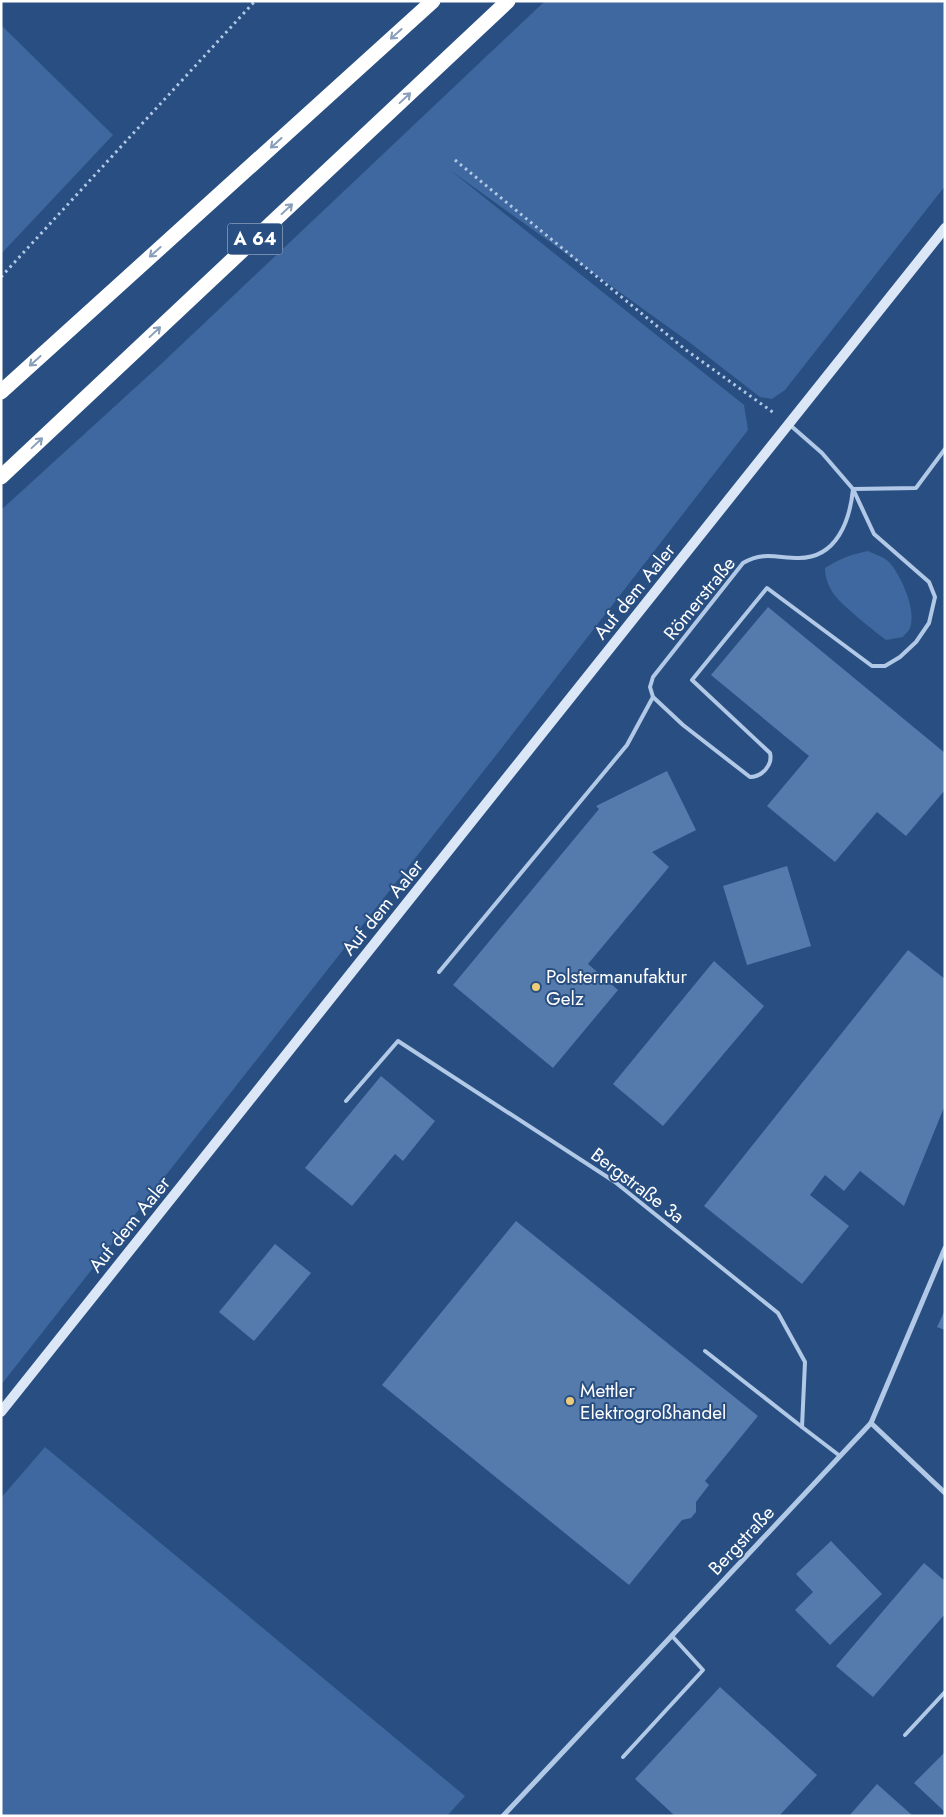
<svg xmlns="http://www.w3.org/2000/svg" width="946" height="1817" font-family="Jost,sans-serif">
<rect width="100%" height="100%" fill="#294f82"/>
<g fill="#3e689f">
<polygon points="545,1 945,1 945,186 785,390 772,399 760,397 689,342 450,170 744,405 748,430 497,754 1,1385 1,510 159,366"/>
<polygon points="1,25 113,135 1,254"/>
<path d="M868,551C874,554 884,557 889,562C901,575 917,611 910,628C909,631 905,634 903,637L886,640C874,631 840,604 833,593C828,585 825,577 825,568C839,559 852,554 868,551Z"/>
<polygon points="45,1447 465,1796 447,1816 1,1816 1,1498"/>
</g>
<g fill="#557bac">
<polygon points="768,607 945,753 945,790 906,836 877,812 835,862 767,806 809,756 711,675"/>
<polygon points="667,771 696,830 652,852 669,867 588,964 618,990 553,1068 453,985 599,809 596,806"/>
<polygon points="787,866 811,946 747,965 723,886"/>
<polygon points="908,950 945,979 945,1105 904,1206 860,1171 844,1191 825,1175 810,1195 849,1226 802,1284 704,1206"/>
<polygon points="714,961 764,1006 663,1126 613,1084"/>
<polygon points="381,1076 435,1121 403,1161 395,1154 352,1206 305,1168"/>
<polygon points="516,1221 758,1416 705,1481 709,1485 696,1502 696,1512 691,1518 682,1520 629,1585 382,1385"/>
<polygon points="275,1244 311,1273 254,1341 219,1312"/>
<polygon points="945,1310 945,1330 937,1327"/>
<polygon points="831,1541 882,1594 830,1645 795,1610 813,1592 796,1574"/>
<polygon points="924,1563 945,1581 945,1614 873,1697 836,1666"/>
<polygon points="720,1687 817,1775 779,1816 675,1816 635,1779"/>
<polygon points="945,1752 945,1812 914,1783"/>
<polygon points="877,1784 913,1816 849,1816"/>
</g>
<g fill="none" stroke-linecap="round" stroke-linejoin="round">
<g stroke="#b1c9e6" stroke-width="3" stroke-dasharray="2.5 4" stroke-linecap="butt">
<polyline points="455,160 686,350 774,413"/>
<polyline points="1,277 255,1"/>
</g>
<g stroke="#b1c9e6" stroke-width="4">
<path d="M790,425L822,453L853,489C850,520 837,558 799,558C777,558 764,551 743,563L653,677L650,687L653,697L683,725L750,777C762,777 773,765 770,753L692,680L767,588L872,666H885L900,657L916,642L929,623L935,597L929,582L874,534L853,489L916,488L945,449"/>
<polyline points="439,972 627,745 653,697"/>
<polyline points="346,1101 398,1041 615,1182 778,1313 805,1362 802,1427 840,1456"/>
<polyline points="705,1351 802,1427"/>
<polyline points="905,1735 945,1692"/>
<polyline points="623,1757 703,1670 672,1636"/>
</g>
<g stroke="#b1c9e6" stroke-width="5">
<polyline points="871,1423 945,1493"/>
<polyline points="503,1816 871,1423 945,1248"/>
</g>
<polyline stroke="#dbe6f6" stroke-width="10" points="1,1412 945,228"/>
<g stroke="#fff" stroke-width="15">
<polyline points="1,392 433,1"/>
<polyline points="1,477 508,1"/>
</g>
</g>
<defs><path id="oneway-shaft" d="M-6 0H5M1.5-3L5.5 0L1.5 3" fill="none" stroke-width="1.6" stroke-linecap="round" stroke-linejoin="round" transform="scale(1.25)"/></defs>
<g stroke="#899eba">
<use href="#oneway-shaft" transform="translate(396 34) rotate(138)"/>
<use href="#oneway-shaft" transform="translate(405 98) rotate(-43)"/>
<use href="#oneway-shaft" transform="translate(276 143) rotate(138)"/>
<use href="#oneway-shaft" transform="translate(287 209) rotate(-43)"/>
<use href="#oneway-shaft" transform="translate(155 252) rotate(138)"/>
<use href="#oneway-shaft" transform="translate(155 332) rotate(-43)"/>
<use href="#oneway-shaft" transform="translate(35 361) rotate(138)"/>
<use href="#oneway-shaft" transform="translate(37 443) rotate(-43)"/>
</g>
<g fill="#edcd78" stroke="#294f82" stroke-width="2">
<circle cx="536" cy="987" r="5"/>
<circle cx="570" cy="1401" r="5"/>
</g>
<g text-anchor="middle" stroke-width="4" stroke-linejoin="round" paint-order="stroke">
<rect fill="#294f82" stroke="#bfcada" stroke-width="1" x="227.5" y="223.5" width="55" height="31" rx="4"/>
<g font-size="18" font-weight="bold" fill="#fff">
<text x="255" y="245">A 64</text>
</g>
<g font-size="19" fill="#fff" stroke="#294f82">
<text transform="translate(634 591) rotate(-51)" y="7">Auf dem Aaler</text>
<text transform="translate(699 598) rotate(-51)" y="7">Römerstraße</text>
<text transform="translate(382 907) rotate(-51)" y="7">Auf dem Aaler</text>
<text transform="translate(638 1185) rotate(37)" y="7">Bergstraße 3a</text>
<text transform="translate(129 1224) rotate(-51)" y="7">Auf dem Aaler</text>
<text transform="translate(741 1540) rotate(-47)" y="7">Bergstraße</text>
</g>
<g font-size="19" fill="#fff" stroke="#294f82" text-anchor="start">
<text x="546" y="983">Polstermanufaktur<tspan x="546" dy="22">Gelz</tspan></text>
<text x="580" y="1397">Mettler<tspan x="580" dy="22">Elektrogroßhandel</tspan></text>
</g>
</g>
<rect width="946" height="1817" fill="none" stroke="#ffffff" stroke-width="5"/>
</svg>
